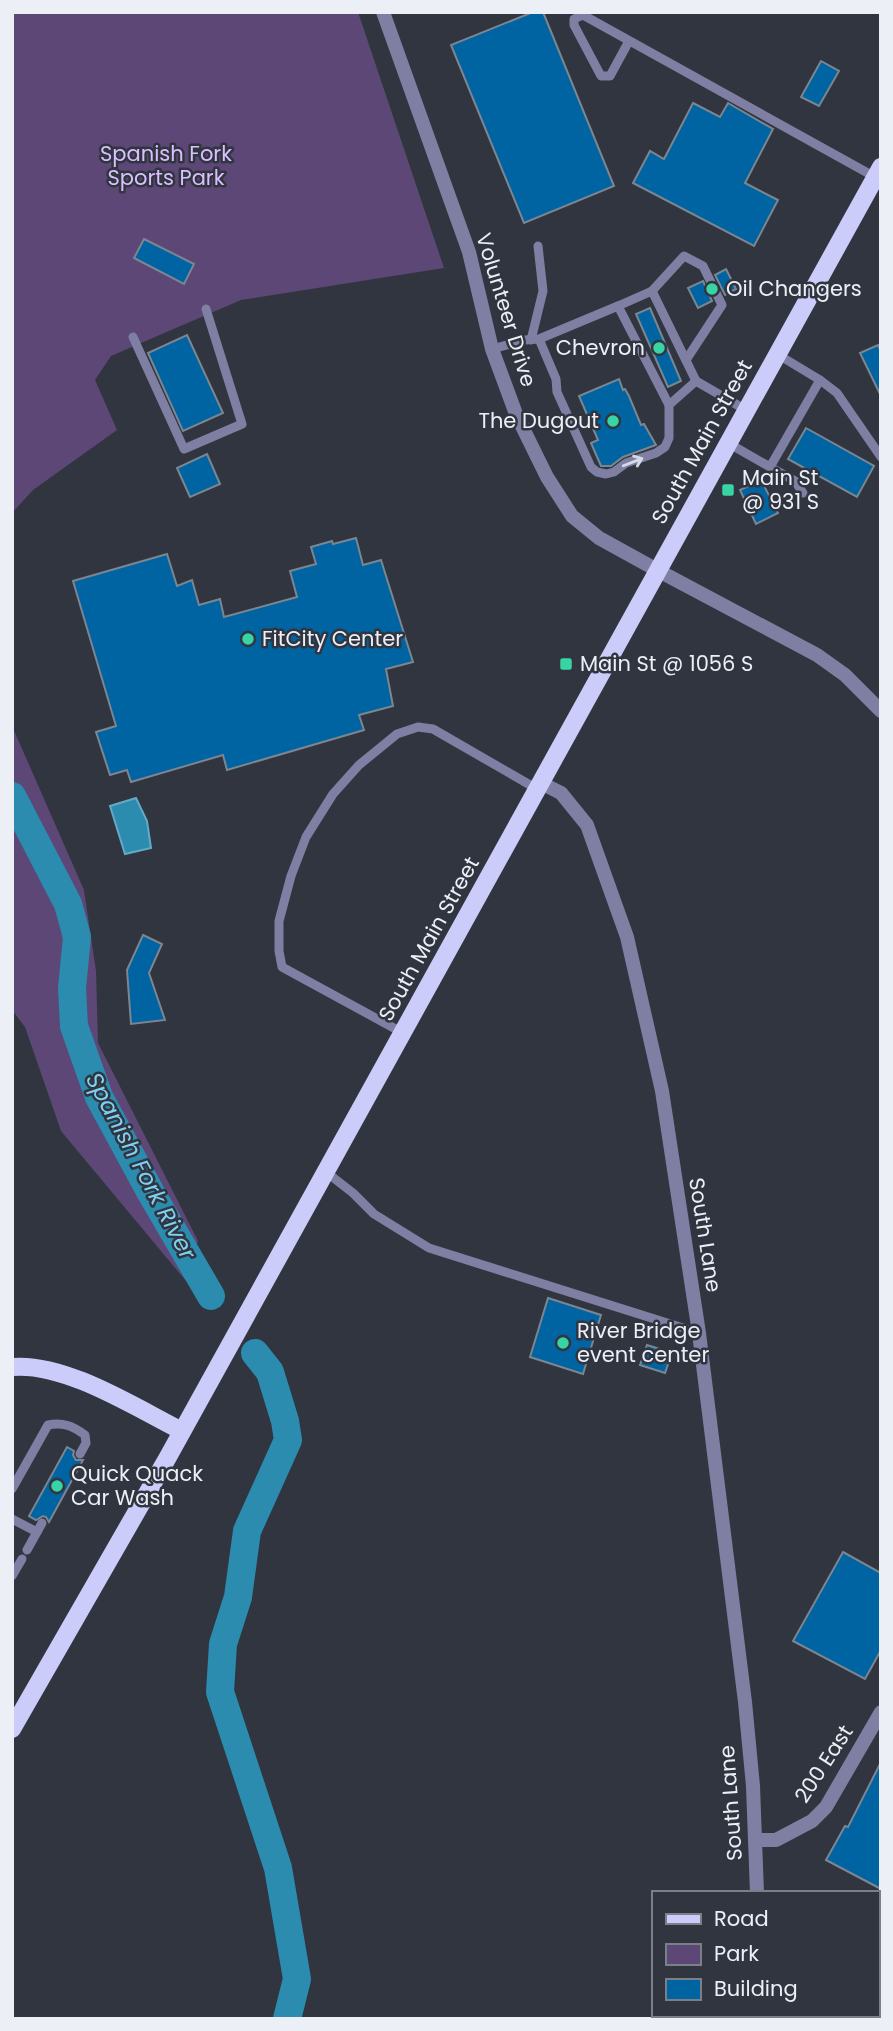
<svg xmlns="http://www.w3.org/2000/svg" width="893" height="2031" font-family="Poppins,sans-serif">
<rect width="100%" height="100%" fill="#30353f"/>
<g fill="#5d4776">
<polygon points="12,12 358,12 444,268 241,300 111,356 95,380 117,430 33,490 12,513"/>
<polygon points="12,726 84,890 96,971 98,1043 198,1241 186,1281 61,1131 25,1027 12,1010"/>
</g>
<polygon fill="#2b8caf" stroke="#65aac4" stroke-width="2" points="136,798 147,821 151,848 125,854 110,806"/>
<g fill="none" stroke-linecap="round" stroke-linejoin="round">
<g stroke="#2b8caf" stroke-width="28">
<polyline points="12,796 68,904 77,937 72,988 74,1026 99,1097 151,1193 211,1296"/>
<polyline points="255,1353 270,1372 285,1421 288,1440 247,1531 238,1597 223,1644 220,1692 278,1868 297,1979 287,2019"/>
</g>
</g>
<g fill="#0063a2" stroke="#7c8690" stroke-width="2">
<polygon points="533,12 543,12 614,186 524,223 451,45"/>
<polygon points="821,61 839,71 819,106 801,97"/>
<polygon points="693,103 720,117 728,103 773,129 745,183 778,200 754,246 633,183 650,151 664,159"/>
<polygon points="144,239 194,264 184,284 134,258"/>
<polygon points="726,269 736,289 725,295 715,275"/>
<polygon points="703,281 712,301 698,308 688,288"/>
<polygon points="650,308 681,381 668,387 636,314"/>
<polygon points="187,335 223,413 183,431 148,353"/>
<polygon points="878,345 881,351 881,396 860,353"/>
<polygon points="619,379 623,390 625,389 629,396 641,425 644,424 656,445 623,457 611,466 601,466 591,443 598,440 579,396"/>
<polygon points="806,428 874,466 857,497 788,459"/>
<polygon points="207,454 220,484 190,497 177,468"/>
<polygon points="761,480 778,513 756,524 740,490"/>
<polygon points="356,538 363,565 381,560 413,662 386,669 393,706 359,715 364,730 227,770 223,755 131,782 127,770 110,775 96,732 116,726 73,581 167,554 177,586 192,580 199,605 220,599 224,617 297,597 290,571 316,564 311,547 332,541 333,544"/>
<polygon points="143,935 162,944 149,973 165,1020 131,1024 127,970"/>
<polygon points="548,1298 601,1315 583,1374 530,1357"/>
<polygon points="647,1345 672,1353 665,1373 640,1365"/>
<polygon points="67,1447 74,1451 73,1455 76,1460 83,1460 49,1522 46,1517 43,1516 36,1520 29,1516"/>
<polygon points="843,1552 881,1573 881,1650 865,1679 793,1641"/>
<polygon points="881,1762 881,1889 826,1860 845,1826 848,1827"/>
</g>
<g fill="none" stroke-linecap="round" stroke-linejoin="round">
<g stroke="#7f7fa4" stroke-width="9">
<polyline points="629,41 610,76 601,76 574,25 574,19 583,15 875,177"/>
<polyline points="652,291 684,256 703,266 722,305 686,360"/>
<polyline points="618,306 652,291 696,381"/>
<polyline points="133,337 184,449 242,424 206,309"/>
<polyline points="531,340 543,291 538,246"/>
<polyline points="492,349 525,340 539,339 618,306 669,405 669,438 665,447 656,453 626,463 614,472 606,474 597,472 591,467 557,392 556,379 539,339"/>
<polyline points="820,380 837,393 881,457"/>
<polyline points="669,405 696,381 746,410"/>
<polyline points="728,443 770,467 820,380 777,354"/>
<polyline points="770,467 795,481 803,493"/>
<polyline points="403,1033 282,967 279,951 279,921 291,876 306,837 333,794 359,765 397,734 418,727 433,729 537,789"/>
<polyline points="326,1172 353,1193 374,1214 429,1248 699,1333"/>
<path d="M12,1489L48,1425C63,1422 73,1426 85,1435L86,1443L80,1454"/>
<polyline points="12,1519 37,1532"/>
<polyline points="27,1550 42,1523"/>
<polyline points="12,1576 22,1559"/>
</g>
<g stroke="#7f7fa4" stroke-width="14">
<polyline points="657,570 817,655 845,675 881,711"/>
<polyline points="541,783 561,793 587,825 627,937 662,1091 699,1333 745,1702 753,1786 757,1893"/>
<polyline points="756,1840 776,1840 812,1821 826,1807 881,1712"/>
<polyline points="759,2015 759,2019"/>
</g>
<polyline stroke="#7f7fa4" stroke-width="14" points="383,12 469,252 492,349 516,414 547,477 572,516 599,538 657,570"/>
<g stroke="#ccccfa" stroke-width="18">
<path d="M12,1367C65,1362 136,1408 182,1431"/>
<polyline points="12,1729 168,1457 881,167"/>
</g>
</g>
<defs><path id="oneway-shaft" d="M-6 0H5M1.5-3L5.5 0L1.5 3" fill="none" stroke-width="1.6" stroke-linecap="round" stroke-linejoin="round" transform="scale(1.75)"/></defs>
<use stroke="#d6d9e6" href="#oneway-shaft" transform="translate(633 462) rotate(-21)"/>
<g fill="#38d4a6" stroke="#30353f" stroke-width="2.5">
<circle cx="712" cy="289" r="7"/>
<circle cx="659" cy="348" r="7"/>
<circle cx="613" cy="421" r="7"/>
<rect x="721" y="483" width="14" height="14" rx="3.5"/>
<circle cx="248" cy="639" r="7"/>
<rect x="559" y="657" width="14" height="14" rx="3.5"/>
<circle cx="563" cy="1343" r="7"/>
<circle cx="57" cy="1486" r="7"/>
</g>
<g text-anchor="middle" stroke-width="5" stroke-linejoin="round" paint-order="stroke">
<g font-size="21" fill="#dbbeff" stroke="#30353f">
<text x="166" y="161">Spanish Fork<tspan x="166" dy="24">Sports Park</tspan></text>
</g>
<g font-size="21" fill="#eceff6" stroke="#30353f" text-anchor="start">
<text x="726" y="296">Oil Changers</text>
<text x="645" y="355" text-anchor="end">Chevron</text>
<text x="599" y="428" text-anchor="end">The Dugout</text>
<text x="742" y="485">Main St<tspan x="742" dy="24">@ 931 S</tspan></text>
<text x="262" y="646">FitCity Center</text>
<text x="580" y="671">Main St @ 1056 S</text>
<text x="577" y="1338">River Bridge<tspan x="577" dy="24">event center</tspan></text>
<text x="71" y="1481">Quick Quack<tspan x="71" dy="24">Car Wash</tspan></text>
</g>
<g font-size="21" fill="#eceff6" stroke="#30353f">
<text transform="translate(506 310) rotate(73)" y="7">Volunteer Drive</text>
<text transform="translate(702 442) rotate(-61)" y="7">South Main Street</text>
<text transform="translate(429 939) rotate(-61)" y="7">South Main Street</text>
<text transform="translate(705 1235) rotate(81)" y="7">South Lane</text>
<text transform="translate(824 1764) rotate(-57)" y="7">200 East</text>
<text transform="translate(731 1803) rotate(-94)" y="7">South Lane</text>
</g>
<g font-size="23" font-style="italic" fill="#7fd1f4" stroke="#30353f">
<text transform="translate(141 1166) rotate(62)" y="8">Spanish Fork River</text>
</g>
</g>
<rect width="893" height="2031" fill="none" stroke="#eceff6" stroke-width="28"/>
<rect x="652" y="1891" width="228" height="126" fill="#30353f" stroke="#7b7f88" stroke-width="2"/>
<rect x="666" y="1914" width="35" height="10" fill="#ccccfa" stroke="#7b7f88" stroke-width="2"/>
<text x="714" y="1926" font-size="21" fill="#eceff6">Road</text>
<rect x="666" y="1944" width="35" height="21" fill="#5d4776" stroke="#7b7f88" stroke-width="2"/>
<text x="714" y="1961" font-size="21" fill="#eceff6">Park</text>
<rect x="666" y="1979" width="35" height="21" fill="#0063a2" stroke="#7b7f88" stroke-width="2"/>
<text x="714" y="1996" font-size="21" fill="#eceff6">Building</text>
</svg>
